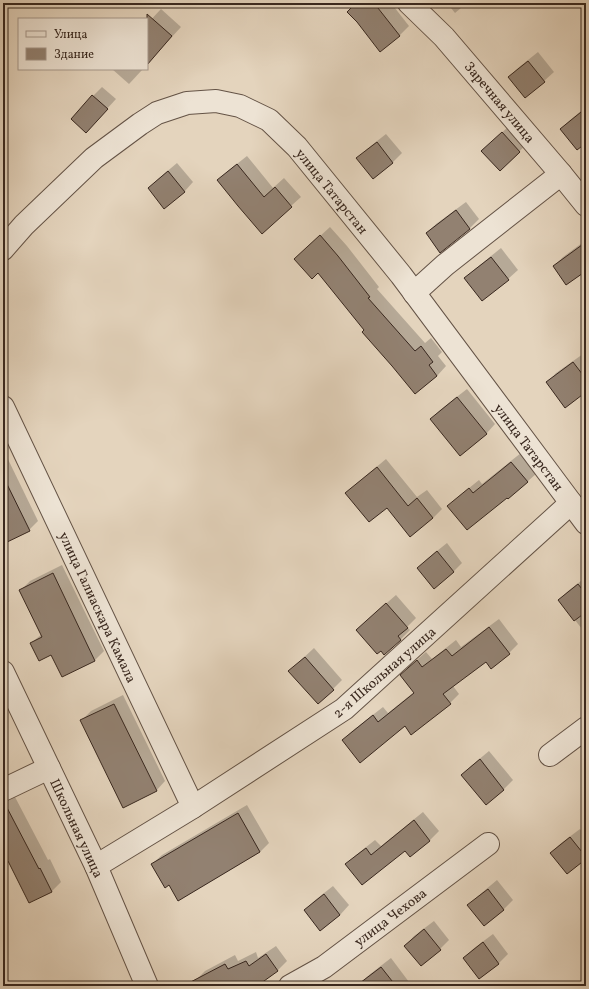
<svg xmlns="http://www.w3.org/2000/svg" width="589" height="989" font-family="Vollkorn,serif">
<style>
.shadow{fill:#0003}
.building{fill:#928171;stroke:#39281f}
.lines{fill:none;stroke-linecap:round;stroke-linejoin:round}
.minor-casing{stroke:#645346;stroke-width:24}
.minor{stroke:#ede3d4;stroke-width:22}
.labels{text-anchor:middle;stroke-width:3;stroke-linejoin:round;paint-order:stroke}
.street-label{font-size:14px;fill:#39281f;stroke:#ede3d4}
</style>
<rect width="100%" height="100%" fill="#e4d4bd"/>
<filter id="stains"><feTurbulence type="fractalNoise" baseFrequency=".005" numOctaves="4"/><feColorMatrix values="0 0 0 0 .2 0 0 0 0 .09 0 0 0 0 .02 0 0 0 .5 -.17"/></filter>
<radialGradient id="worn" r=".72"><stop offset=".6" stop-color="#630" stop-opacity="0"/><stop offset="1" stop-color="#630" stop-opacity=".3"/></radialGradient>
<g class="shadow">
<polygon points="357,3 391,3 409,26 400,35 380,50"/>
<polygon points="447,3 467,3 455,13"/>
<polygon points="161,9 181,27 147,64 147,24"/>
<polygon points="538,52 554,72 544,81 525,97 509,77 518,68"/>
<polygon points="112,69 143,69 129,84"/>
<polygon points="102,87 116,99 95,122 93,96"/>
<polygon points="586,107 586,141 561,129 570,120"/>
<polygon points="512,123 529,142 500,170 492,142"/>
<polygon points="386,134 402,153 393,162 373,178 358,158 367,149"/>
<polygon points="247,156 273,188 284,178 301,197 262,232 219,181 228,171"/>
<polygon points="177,163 193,182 184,192 149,188 158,179"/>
<polygon points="466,202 479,219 470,228 440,251 427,233 436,224"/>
<polygon points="330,227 347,246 379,287 377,289 425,343 431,338 442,352 438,356 446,366 437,376 415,393 365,330 318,272 295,259"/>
<polygon points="586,240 586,270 554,266 563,257"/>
<polygon points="501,248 518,270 508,279 482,300 465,278 475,269"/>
<polygon points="583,354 586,358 586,391 547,383 556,373"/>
<polygon points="467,389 495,424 486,434 431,419 440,410"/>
<polygon points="3,449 38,521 29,530 3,543"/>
<polygon points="521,453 537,473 527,482 449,506 458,497 479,480 482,484"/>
<polygon points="386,459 417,497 427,490 442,509 433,518 387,506 347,493 356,484"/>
<polygon points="447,543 462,563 453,572 418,568 427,559"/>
<polygon points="62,565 104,651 95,660 62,676 52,654 31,643 42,634 21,590 30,581"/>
<polygon points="586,577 586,634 559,600 568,591"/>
<polygon points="396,595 416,618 407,627 410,630 400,640 381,649 357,630 366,621"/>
<polygon points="499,619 518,644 509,653 486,661 453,686 459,694 450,703 405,725 343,740 352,731 383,707 388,713 414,692 410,666 426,652 432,659 456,640 461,647"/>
<polygon points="314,648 342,680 333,689 299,662"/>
<polygon points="123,695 165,781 156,791 82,720 91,711"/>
<polygon points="489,751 513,780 504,789 486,804 462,775 471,766"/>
<polygon points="15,797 48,860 50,859 61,882 52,891 30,902 9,859 3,862 3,804"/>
<polygon points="247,805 269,843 260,852 178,899 169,884 152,864 162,855"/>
<polygon points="423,812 439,831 430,840 410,856 405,850 347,864 356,855 375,840 381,846"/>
<polygon points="580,829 586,837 586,858 551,853 560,844"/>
<polygon points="497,880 513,900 504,909 484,924 469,905 478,896"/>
<polygon points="333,886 349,905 340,915 321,930 305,910 314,901"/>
<polygon points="434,921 449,940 440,949 405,946 414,936"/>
<polygon points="493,934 508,954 499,963 479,978 464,958 473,949"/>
<polygon points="276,946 287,961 278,970 254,986 190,986 205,971 235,955 238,961 256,952 258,958"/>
<polygon points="391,958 412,986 361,986 359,984 369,975"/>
</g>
<g class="building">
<polygon points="356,3 374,3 400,36 380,52 357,22 347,12"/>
<polygon points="147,14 172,36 147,65"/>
<polygon points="528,61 545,82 525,98 508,77"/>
<polygon points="92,95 108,109 86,133 71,119"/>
<polygon points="586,108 586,143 577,150 560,129"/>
<polygon points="502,132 520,152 500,171 481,151"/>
<polygon points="377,142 393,163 373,179 356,158"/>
<polygon points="237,164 264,197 275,187 292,207 262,234 238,206 217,180"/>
<polygon points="168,171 185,192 164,209 148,188"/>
<polygon points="456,210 470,229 440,253 426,233"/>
<polygon points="320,235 338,256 370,297 368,298 415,351 421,346 433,362 429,365 437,376 415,394 392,366 362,332 364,330 318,273 312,279 294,259"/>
<polygon points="586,242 586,271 566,285 553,266"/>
<polygon points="491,257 509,280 482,301 464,278"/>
<polygon points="573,362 586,379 586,392 565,408 546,382"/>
<polygon points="457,397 487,434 460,456 430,419"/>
<polygon points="511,462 528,482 508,499 507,498 467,530 447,506 469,488 473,493"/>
<polygon points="377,467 408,506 417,498 433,518 410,537 387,508 369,522 345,493"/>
<polygon points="3,476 30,531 3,544"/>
<polygon points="437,551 454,572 434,589 417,568"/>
<polygon points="53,573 95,661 62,677 51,655 39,661 30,643 42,637 19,590"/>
<polygon points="578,584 586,594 586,612 574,621 558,600"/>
<polygon points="386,603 408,628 398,636 401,640 384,655 381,651 377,654 356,630"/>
<polygon points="489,627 510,654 491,669 486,662 443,694 451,704 411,735 405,726 360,763 342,740 373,715 378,722 414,693 400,675 417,660 422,667 446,649 452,656"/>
<polygon points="305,657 334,690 318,704 288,671"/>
<polygon points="114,704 157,791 123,808 80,720"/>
<polygon points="480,759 504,790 486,805 461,775"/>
<polygon points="3,802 4,802 39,869 40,868 52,892 29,903 8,861 3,864"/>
<polygon points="238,813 260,852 178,901 169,885 165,888 151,864"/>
<polygon points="414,820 430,841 410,857 405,851 362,885 345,864 366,848 371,855"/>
<polygon points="570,837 586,857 586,859 567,874 550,853"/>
<polygon points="488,889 504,910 484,926 467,905"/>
<polygon points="324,894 340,915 320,931 304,910"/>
<polygon points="424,929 441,950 421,966 404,946"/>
<polygon points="483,942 499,964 479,979 463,958"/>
<polygon points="266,954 278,971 257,986 183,986 225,964 228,969 246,961 249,966"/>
<polygon points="381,967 396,986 356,986"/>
</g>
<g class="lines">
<g class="minor-casing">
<g id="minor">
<polyline points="409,3 444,37 561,174 586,205"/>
<polyline points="3,249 24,225 94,158 140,124 157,113 187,103 216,101 240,106 269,120 297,147 401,275 586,523"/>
<polyline points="414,293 445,265 561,174"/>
<polyline points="3,407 193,807"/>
<polyline points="3,672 96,866 147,986"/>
<polyline points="550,755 586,728"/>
<polyline points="3,790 49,768"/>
<polyline points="96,866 193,807 344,709 571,503"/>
<polyline points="290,986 324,967 488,844"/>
</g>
</g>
<use href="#minor" class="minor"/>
</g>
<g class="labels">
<g class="street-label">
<text transform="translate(500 102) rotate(50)" y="5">Заречная улица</text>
<text transform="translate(332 191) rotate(51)" y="5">улица Татарстан</text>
<text transform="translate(529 447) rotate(53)" y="5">улица Татарстан</text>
<text transform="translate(98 607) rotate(65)" y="5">улица Галиаскара Камала</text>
<text transform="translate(384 672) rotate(-41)" y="5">2-я Школьная улица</text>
<text transform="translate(77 828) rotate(65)" y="5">Школьная улица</text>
<text transform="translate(390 917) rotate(-37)" y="5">улица Чехова</text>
</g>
</g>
<rect width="589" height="989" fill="none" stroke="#e4d4bd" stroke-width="16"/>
<rect x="4" y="4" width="581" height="981" fill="none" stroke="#39281f" stroke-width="2"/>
<rect x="8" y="8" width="573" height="973" fill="none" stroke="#39281f"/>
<rect x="18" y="18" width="130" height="52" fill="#ede3d4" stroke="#a5988c"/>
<rect x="26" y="31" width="20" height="6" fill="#ede3d4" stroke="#a5988c"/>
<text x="54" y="38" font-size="12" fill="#39281f">Улица</text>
<rect x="26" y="48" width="20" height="12" fill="#928171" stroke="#a5988c"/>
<text x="54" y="58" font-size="12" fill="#39281f">Здание</text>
<rect width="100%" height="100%" filter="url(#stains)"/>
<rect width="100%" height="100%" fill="url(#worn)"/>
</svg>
